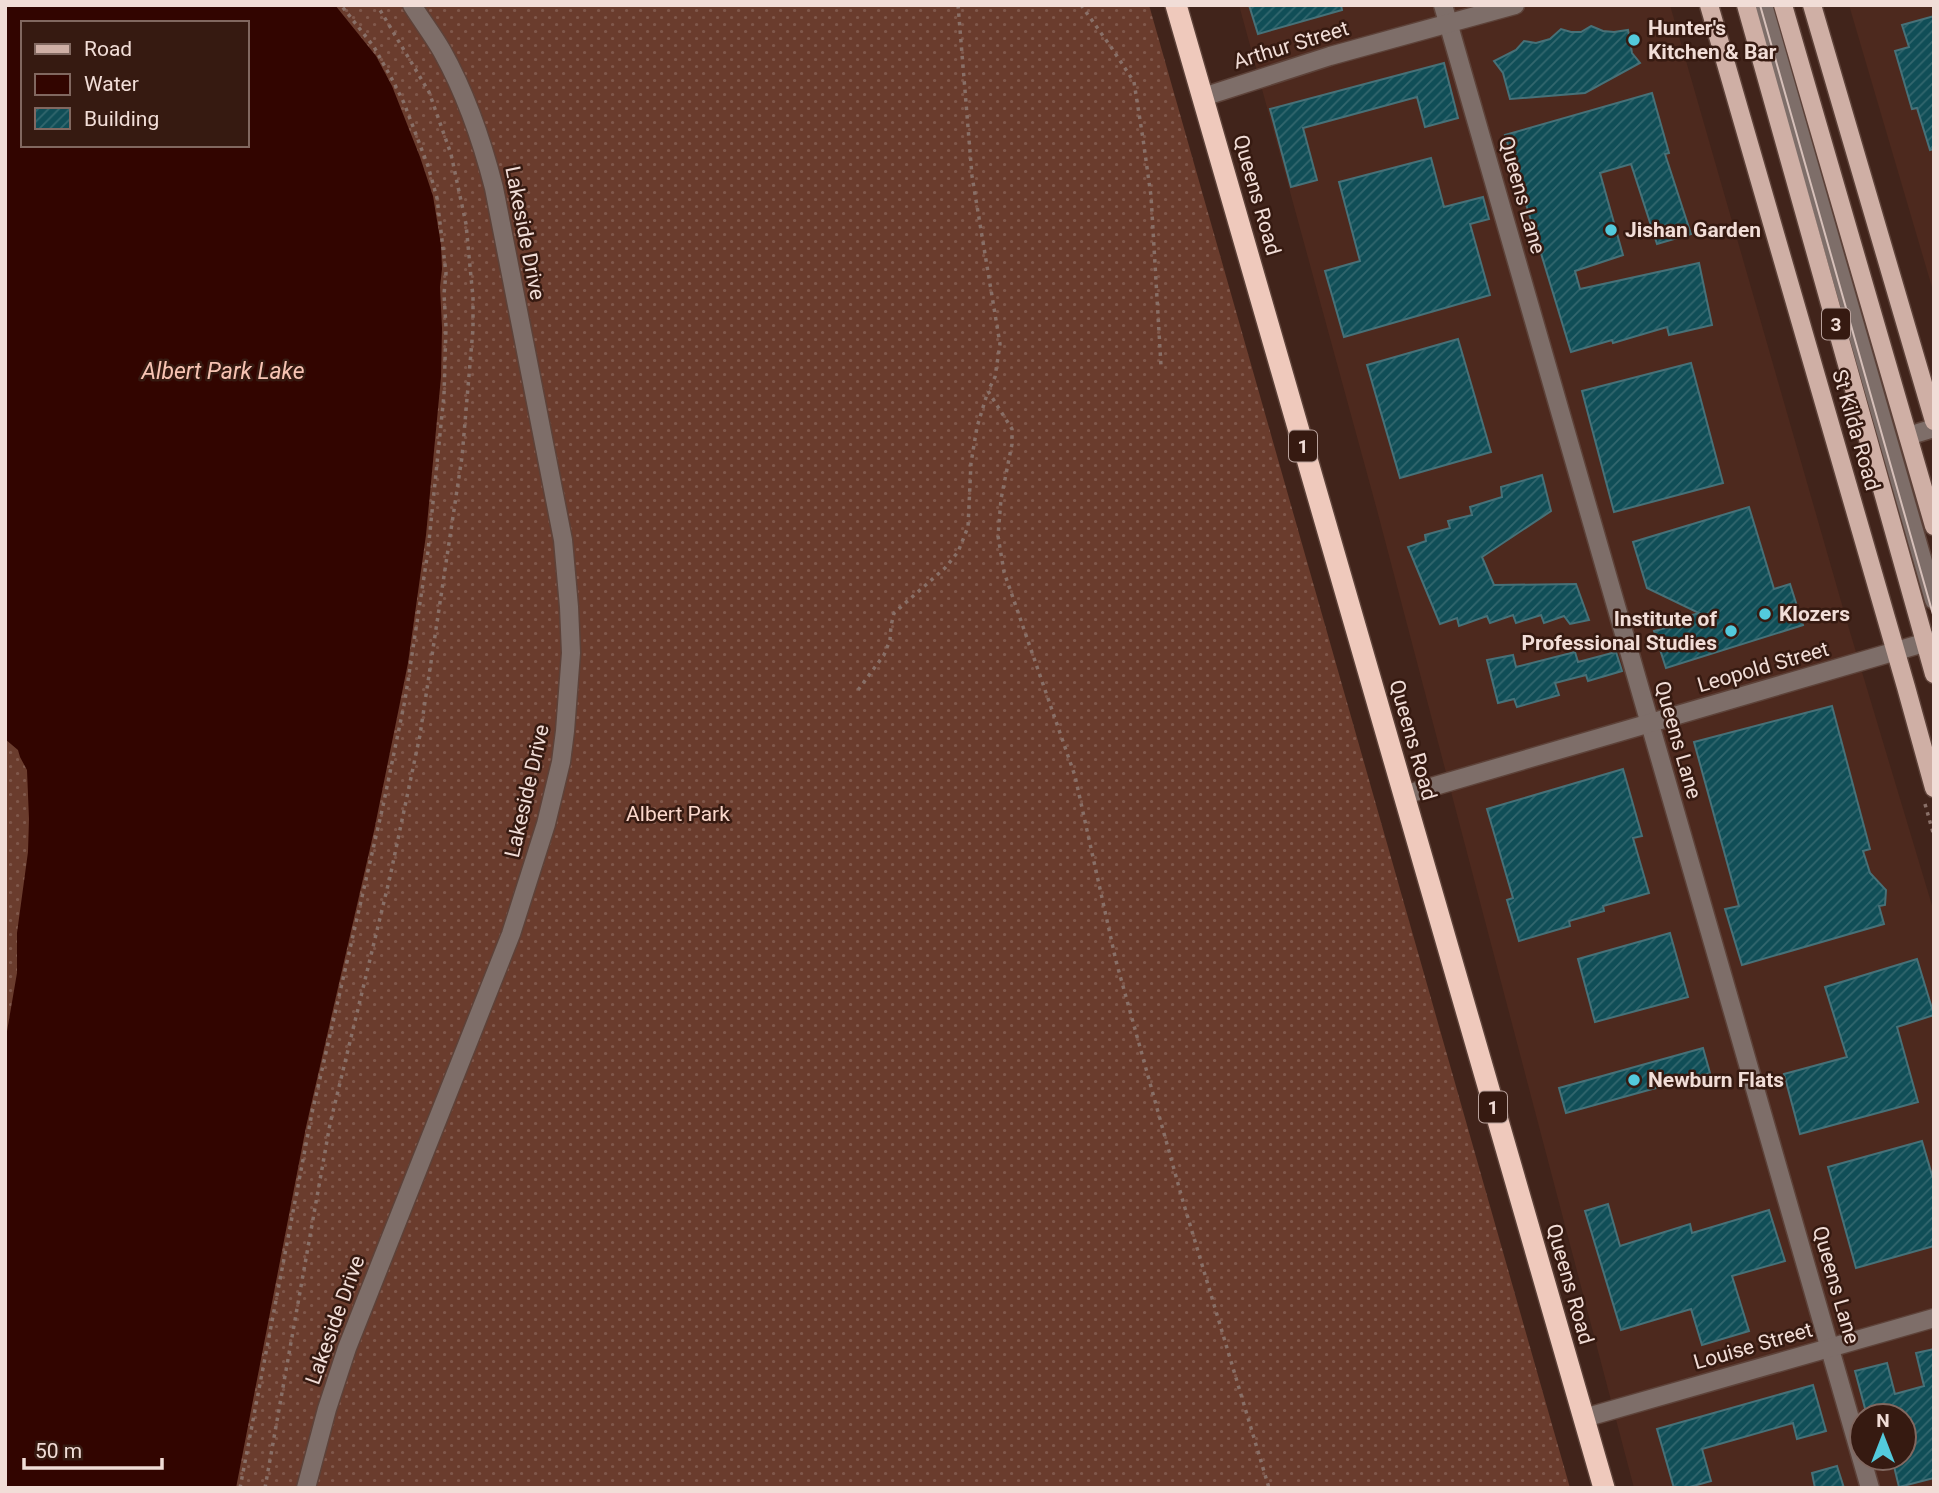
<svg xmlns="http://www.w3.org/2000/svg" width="1939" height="1493" font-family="Roboto,sans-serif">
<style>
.built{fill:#4d291e;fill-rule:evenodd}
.grass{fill:url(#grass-dots);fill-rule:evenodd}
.water{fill:#320500;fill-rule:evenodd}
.building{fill:url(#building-hatch);stroke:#477178;stroke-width:2}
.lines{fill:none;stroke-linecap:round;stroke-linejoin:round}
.minor-casing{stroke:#5d4239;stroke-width:21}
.major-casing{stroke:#5d4239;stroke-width:21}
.highway-casing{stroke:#5d4239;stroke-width:24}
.path{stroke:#897068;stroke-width:3.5;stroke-dasharray:3.5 5;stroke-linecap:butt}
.minor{stroke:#7e6e69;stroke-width:18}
.major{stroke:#cfafa5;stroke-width:18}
.highway{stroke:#efc9bc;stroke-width:21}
.tram{stroke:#d6c0ba;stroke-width:2}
.poi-dot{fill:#53cadc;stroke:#361a11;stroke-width:2.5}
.labels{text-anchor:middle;stroke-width:5;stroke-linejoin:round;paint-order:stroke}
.shield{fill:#361a11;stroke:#b9a29c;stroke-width:2}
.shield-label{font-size:19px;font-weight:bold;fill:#f1ddd7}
.poi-label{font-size:21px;font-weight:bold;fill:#f1ddd7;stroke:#361a11;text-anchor:start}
.street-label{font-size:21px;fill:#f1ddd7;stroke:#361a11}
.park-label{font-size:21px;fill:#fbd8cc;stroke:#361a11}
.water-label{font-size:23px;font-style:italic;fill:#f7c3b3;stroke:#361a11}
</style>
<defs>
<pattern id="grass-dots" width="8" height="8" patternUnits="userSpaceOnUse" patternTransform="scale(1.75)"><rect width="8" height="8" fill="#6a3c2d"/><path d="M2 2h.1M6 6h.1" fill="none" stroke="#80584b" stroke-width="1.8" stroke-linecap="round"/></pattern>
<pattern id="building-hatch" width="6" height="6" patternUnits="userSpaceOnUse" patternTransform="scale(1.75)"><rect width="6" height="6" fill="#104e57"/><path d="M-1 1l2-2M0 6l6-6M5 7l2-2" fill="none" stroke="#33676e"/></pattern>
</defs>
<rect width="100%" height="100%" fill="#41241b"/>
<g class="built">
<path d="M1239,5H1670L1847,622L1934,912V1488H1634L1377,510ZM1862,1416H1904V1458H1862Z"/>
<polygon points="1849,5 1934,5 1934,294"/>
</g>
<path class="grass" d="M5,5H1149L1570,1488H5ZM23,23H247V145H23Z"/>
<path class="water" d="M5,5H335L376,56L392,86L420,157L433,196L441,245L442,269L440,287L442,328L441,377L426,535L408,663L374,831L306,1127L236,1488H5V1043L17,973V933L28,852L29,819L27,770L20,757L18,750L5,739ZM23,23H247V145H23Z"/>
<g class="building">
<polygon points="1249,5 1341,5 1342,10 1258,34"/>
<polygon points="1934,16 1934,149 1930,150 1917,108 1912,109 1895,51 1909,47 1902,25"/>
<polygon points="1591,26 1603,31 1614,32 1628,30 1632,53 1640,63 1585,93 1510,99 1503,73 1494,61 1516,50 1524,41 1536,43 1550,39 1561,29 1571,32 1581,32"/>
<polygon points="1444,63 1458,118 1425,127 1417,97 1303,128 1317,180 1291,187 1270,109"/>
<polygon points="1652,93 1669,153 1665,154 1691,234 1657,244 1631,164 1600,173 1623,255 1575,271 1580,289 1699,263 1712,325 1669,335 1667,327 1613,343 1612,340 1571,352 1505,135"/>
<polygon points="1431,158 1444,207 1483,197 1489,219 1470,224 1490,295 1344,337 1325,271 1360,261 1339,182"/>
<polygon points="1458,339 1491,452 1400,478 1367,365"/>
<polygon points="1691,363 1723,483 1614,512 1582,391"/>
<polygon points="1542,475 1551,511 1482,557 1494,585 1576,584 1589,620 1570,624 1564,616 1544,623 1541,615 1516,623 1513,615 1490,623 1487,616 1459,626 1457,618 1440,624 1408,547 1426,541 1425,535 1450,528 1448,521 1472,515 1470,507 1502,497 1501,487"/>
<polygon points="1749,507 1774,589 1790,584 1803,625 1666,668 1654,631 1670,627 1669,622 1699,613 1647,588 1633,542"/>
<polygon points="1575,652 1578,662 1616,652 1622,671 1588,681 1586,675 1555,683 1559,695 1517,707 1514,699 1498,703 1487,660 1513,655 1516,667"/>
<polygon points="1832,706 1870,849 1863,851 1870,873 1886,890 1885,905 1879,906 1884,924 1742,965 1725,909 1739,906 1694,742"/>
<polygon points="1623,769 1642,836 1633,838 1649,893 1603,906 1604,911 1569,921 1570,926 1519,941 1507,900 1513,898 1487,809"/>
<polygon points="1670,933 1688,997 1595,1022 1578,959"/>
<polygon points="1917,959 1934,1015 1897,1027 1918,1102 1800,1134 1784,1074 1847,1057 1825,987"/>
<polygon points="1703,1048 1710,1073 1566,1113 1559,1088"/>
<polygon points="1922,1141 1934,1182 1934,1246 1856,1268 1828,1167"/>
<polygon points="1608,1204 1620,1246 1690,1224 1692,1233 1769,1210 1785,1261 1732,1276 1749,1331 1702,1345 1691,1309 1621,1330 1585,1211"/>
<polygon points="1934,1349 1934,1478 1899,1487 1892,1458 1904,1458 1904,1416 1879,1416 1877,1409 1866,1412 1855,1371 1887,1363 1895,1394 1924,1386 1916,1353"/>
<polygon points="1813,1385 1826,1431 1797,1439 1793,1423 1702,1449 1711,1481 1686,1488 1674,1488 1657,1429"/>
<polygon points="1837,1466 1844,1488 1815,1488 1812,1473"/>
</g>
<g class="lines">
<g class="minor-casing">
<g id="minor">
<polyline points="1443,5 1870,1488"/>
<polyline points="1763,5 1934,600"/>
<polyline points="1203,97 1330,56 1515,5"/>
<polyline points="1908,436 1934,428"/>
<polyline points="1404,795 1934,640"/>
<polyline points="1584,1418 1934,1318"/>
<path d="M306,1488L327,1409L347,1348L511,934L546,824L561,762L565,731L571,653L569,607L563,540L494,188C482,141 466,94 442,51C433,35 422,21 412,5"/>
</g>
</g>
<g class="major-casing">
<g id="major">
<polyline points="1709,5 1906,687 1934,788"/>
<polyline points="1746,5 1934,674"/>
<polyline points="1783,5 1934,526"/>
<polyline points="1812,5 1934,421"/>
</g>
</g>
<g class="highway-casing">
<polyline id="highway" points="1176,5 1604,1488"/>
</g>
<g class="path">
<polyline points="958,5 972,176 1000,344 995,377 988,391 1012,429 1012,444 1001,499 998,536 1004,572 1075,776 1116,961 1182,1198 1269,1488"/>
<polyline points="1081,5 1111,47 1134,82 1143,139 1151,196 1161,366"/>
<polyline points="858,690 884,655 890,640 891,626 894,613 945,568 958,552 968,527 971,463 977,427 988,391"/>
<polyline points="1925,804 1934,836"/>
<polyline points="240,1488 312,1113 383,806 405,700 428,551 444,395 446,327 444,294 446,273 437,198 428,166 404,103 393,81 374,47 341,5"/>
<polyline points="265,1488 330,1124 390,877 420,735 462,457 473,329 473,298 466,224 451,154 429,92 377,5"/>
</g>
<use href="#minor" class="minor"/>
<use href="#major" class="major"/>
<use href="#highway" class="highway"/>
<polyline class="tram" points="1760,5 1934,618"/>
</g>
<g class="poi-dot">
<circle cx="1634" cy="40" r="7"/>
<circle cx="1611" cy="230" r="7"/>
<circle cx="1765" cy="614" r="7"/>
<circle cx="1731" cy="631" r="7"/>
<circle cx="1634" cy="1080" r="7"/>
</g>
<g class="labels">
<g class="shield">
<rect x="1822" y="308.5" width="28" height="31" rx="5"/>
<rect x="1289" y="430.5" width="28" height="31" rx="5"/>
<rect x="1479" y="1091.5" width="28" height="31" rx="5"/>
</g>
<g class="shield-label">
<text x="1836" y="331">3</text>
<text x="1303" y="453">1</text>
<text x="1493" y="1114">1</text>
</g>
<g class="poi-label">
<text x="1648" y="35">Hunter's<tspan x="1648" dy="24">Kitchen &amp; Bar</tspan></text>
<text x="1625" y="237">Jishan Garden</text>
<text x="1779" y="621">Klozers</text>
<text x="1717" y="626" text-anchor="end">Institute of<tspan x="1717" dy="24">Professional Studies</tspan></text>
<text x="1648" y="1087">Newburn Flats</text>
</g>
<g class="street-label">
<text transform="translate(1291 45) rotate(-17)" y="7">Arthur Street</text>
<text transform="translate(1257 195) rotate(74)" y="7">Queens Road</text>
<text transform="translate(1522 195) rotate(74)" y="7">Queens Lane</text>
<text transform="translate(525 233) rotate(79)" y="7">Lakeside Drive</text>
<text transform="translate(1856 430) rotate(74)" y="7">St Kilda Road</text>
<text transform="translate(1763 667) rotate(-16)" y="7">Leopold Street</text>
<text transform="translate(1413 740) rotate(74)" y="7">Queens Road</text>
<text transform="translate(1678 740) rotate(74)" y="7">Queens Lane</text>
<text transform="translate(527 791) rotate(-77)" y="7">Lakeside Drive</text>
<text transform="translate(1570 1284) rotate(74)" y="7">Queens Road</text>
<text transform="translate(1836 1285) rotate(74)" y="7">Queens Lane</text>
<text transform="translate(335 1320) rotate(-70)" y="7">Lakeside Drive</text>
<text transform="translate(1753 1346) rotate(-16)" y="7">Louise Street</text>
</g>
<g class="park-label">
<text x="678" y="821">Albert Park</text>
</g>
<g class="water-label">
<text x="223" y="379">Albert Park Lake</text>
</g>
</g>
<rect width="1939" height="1493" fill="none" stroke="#f1ddd7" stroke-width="14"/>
<rect x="21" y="21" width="228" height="126" fill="#361a11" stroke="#816860" stroke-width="2"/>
<rect x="35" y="44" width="35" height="10" fill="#cfafa5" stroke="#816860" stroke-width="2"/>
<text x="84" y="56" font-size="21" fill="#f1ddd7">Road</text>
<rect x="35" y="74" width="35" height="21" fill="#320500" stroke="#816860" stroke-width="2"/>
<text x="84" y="91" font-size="21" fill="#f1ddd7">Water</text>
<rect x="35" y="108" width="35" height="21" fill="url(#building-hatch)" stroke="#816860" stroke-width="2"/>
<text x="84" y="126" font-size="21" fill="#f1ddd7">Building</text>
<g transform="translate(1883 1437)"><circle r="33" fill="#361a11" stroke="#816860" stroke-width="2"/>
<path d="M0-5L12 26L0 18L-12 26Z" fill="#53cadc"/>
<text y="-10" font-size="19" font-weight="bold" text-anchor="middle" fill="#f1ddd7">N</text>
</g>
<path d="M24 1458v10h138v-10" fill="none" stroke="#f1ddd7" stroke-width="3.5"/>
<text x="35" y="1458" font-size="21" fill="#f1ddd7" stroke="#361a11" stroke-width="5" paint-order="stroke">50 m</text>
</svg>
